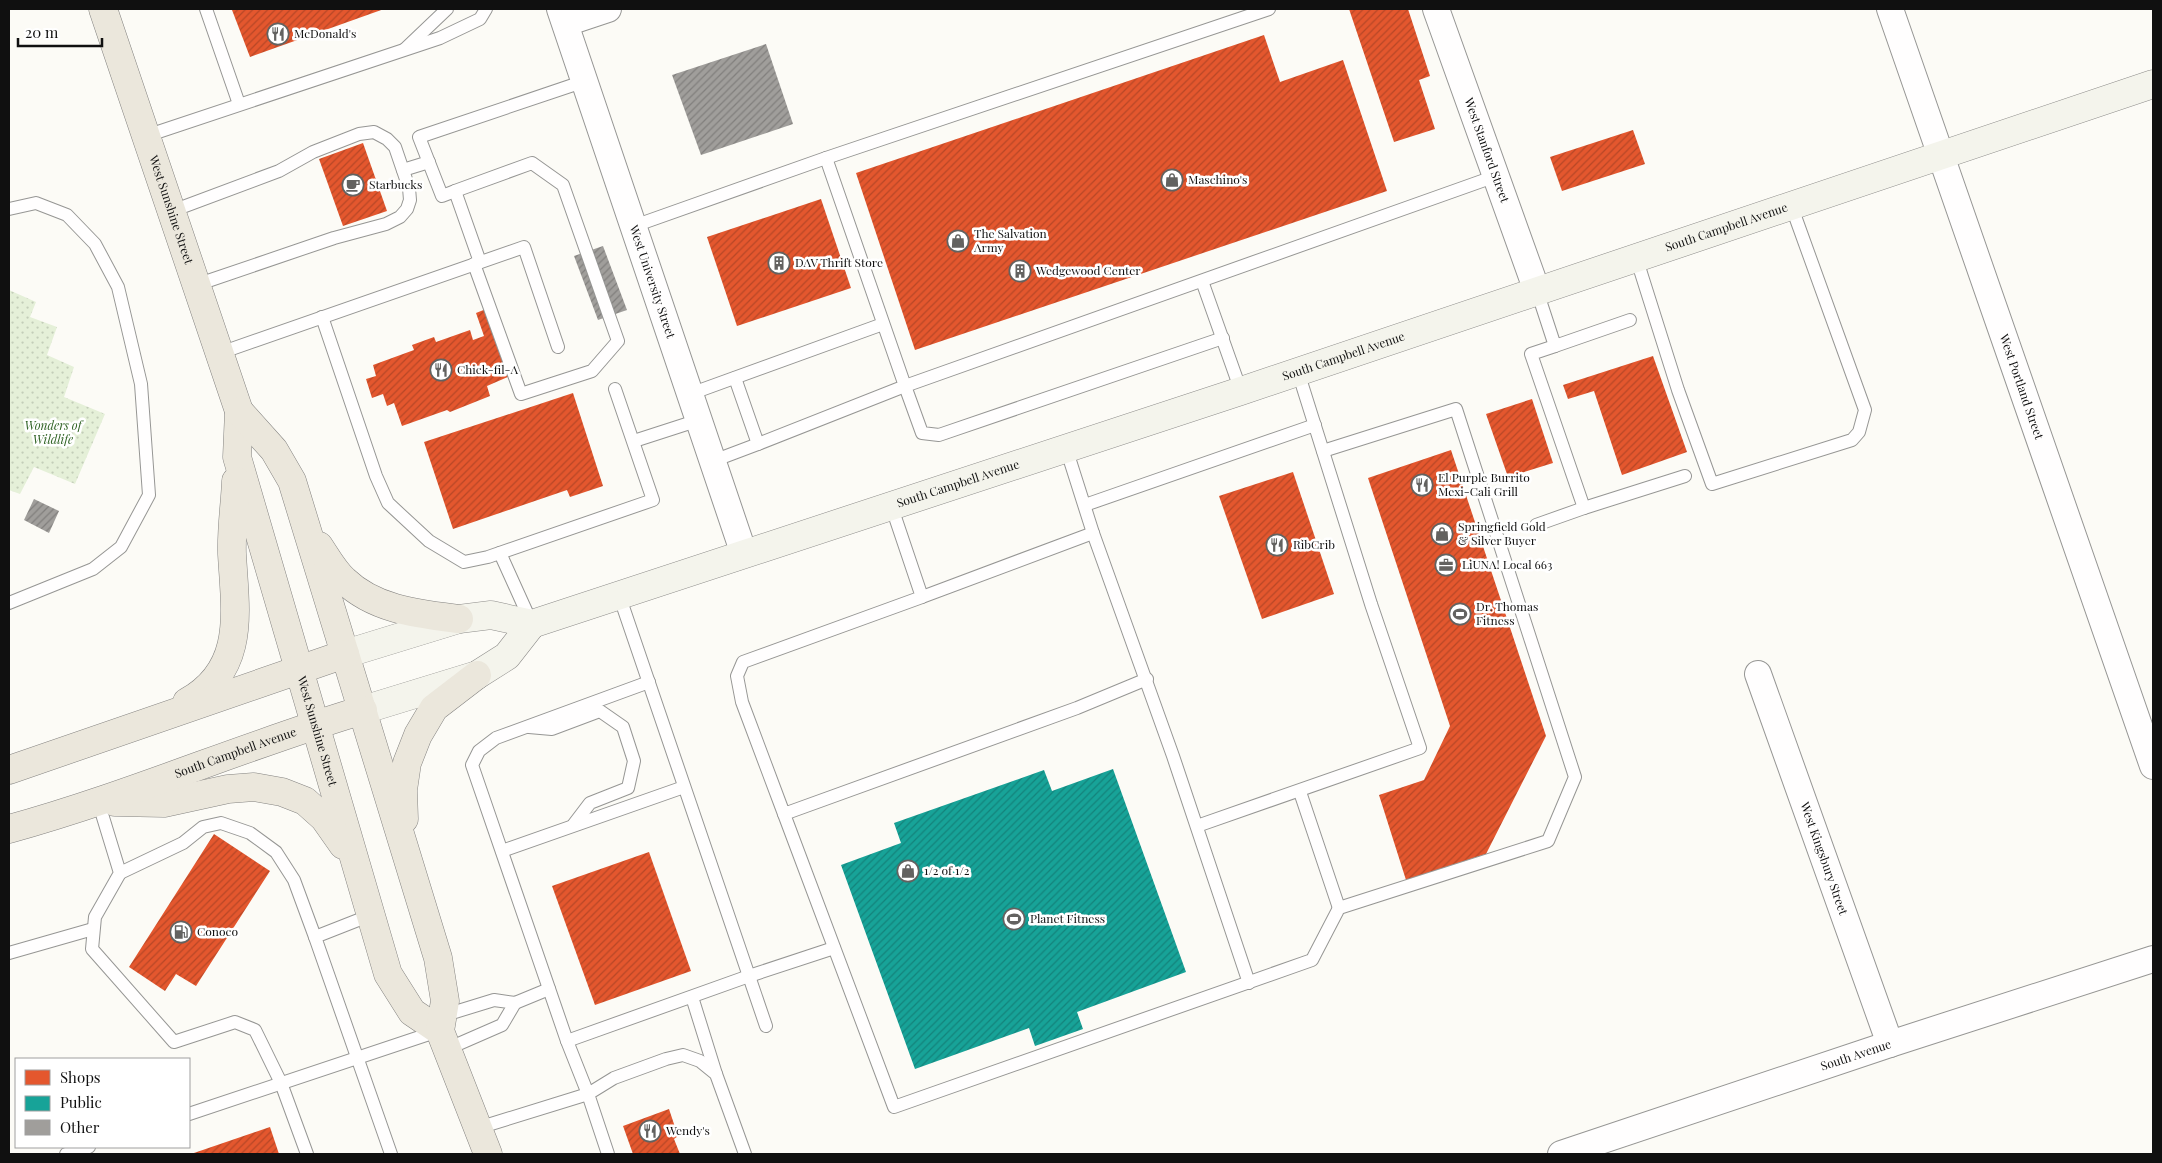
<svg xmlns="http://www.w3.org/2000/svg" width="2162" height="1163" font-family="'Playfair Display',serif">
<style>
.park{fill:url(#park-dots)}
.shops{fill:url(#shops-hatch)}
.public{fill:url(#public-hatch)}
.building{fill:url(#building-hatch)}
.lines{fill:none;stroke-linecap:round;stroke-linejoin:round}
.lane-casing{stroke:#969694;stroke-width:14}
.street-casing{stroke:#969694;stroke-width:28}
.secondary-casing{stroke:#8d8c8a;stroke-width:29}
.primary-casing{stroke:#848381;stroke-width:29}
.lane{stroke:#fffefe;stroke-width:12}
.street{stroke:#fffefe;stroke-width:26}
.secondary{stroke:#f4f4ec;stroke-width:28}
.primary{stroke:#ebe7dc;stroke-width:28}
.labels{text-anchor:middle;stroke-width:5;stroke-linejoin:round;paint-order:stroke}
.poi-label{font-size:12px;fill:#101010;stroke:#fff;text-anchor:start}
.street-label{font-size:12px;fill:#101010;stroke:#fff}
.park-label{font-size:12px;font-style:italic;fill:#306325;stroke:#fff}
</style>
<defs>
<pattern id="park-dots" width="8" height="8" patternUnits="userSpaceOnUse" patternTransform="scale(1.25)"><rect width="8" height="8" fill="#e5f0d8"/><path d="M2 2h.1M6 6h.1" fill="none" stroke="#c3cdb8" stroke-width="1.8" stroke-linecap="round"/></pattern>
<pattern id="shops-hatch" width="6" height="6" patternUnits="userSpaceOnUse" patternTransform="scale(1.25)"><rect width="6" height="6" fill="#e4572e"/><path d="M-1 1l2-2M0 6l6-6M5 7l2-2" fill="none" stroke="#b74726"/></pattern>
<pattern id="public-hatch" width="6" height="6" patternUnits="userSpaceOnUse" patternTransform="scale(1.25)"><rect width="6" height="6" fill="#17a398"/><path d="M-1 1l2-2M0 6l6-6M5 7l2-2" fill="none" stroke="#13837b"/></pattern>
<pattern id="building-hatch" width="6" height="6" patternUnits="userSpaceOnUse" patternTransform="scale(1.25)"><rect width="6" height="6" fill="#a09e9b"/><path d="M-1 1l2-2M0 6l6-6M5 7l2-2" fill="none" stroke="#817f7d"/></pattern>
</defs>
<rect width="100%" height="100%" fill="#fcfbf6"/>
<polygon class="park" points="9,290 36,302 30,317 57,327 47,355 74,367 64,397 105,414 75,484 34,467 20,494 9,490"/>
<g class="shops">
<polygon points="235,9 384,9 250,57 232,10"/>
<polygon points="1349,9 1408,9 1430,76 1419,80 1435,129 1394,142"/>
<polygon points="1264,35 1280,82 1343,60 1387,191 915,350 856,173"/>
<polygon points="1633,130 1645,164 1562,191 1550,157"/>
<polygon points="363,143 387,211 343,226 319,159"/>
<polygon points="821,199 851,288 737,326 707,237"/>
<polygon points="486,309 510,376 487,386 490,396 450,412 447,410 402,426 394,403 387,406 383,394 372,398 366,379 376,376 373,365 414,350 412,345 434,337 436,342 470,330 473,340 484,336 476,313"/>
<polygon points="1653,356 1687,452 1622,475 1594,391 1568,399 1563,385"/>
<polygon points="573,393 603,486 570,497 567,490 453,529 424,442"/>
<polygon points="1532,399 1553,463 1508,477 1486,414"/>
<polygon points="1451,450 1546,736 1486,854 1406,880 1379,795 1424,780 1450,726 1368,478"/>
<polygon points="1293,472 1334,594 1262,619 1219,496"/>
<polygon points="214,834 270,871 196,986 176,974 165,991 129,967"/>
<polygon points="649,852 691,971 595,1005 552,886"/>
<polygon points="669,1109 678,1136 674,1139 680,1154 633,1154 623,1126"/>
<polygon points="270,1127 279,1154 191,1154"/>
</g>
<polygon class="public" points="1113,769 1186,972 1077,1012 1083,1029 1035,1046 1029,1028 915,1069 841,865 901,843 894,823 1044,770 1052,791"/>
<g class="building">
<polygon points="766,44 793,124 701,155 672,75"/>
<polygon points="603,246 627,310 598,320 574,256"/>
<polygon points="34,499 59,511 49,533 24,520"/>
</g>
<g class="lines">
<g class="lane-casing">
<g id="lane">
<polyline points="206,9 239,104"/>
<polyline points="405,49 447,9"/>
<polyline points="146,136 440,38 480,19 486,9"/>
<polyline points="403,170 429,162"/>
<polyline points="455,191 532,163 563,185 618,341 592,371 521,394 474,264"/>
<polyline points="9,209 36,203 67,215 95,244 118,287 141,384 149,495 121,547 93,569 9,603"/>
<polyline points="172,211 279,171 313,152 359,134 374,132 387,139 395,147 409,188 410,200 407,209 400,217 386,224 334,238 196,285"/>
<polyline points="634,226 826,158 1269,9"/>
<polyline points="1636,257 1678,390 1712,484 1852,440 1859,432 1865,410 1791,205"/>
<polyline points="480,262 455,191 442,196 419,137 585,81"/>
<polyline points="1202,281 1241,391"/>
<polyline points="1537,291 1555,346 1630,320"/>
<polyline points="322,317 376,476 388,503 429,541 464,562 488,557 653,500 615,389"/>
<polyline points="1223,338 939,435 922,433 905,386 1496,176"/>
<polyline points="1555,346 1531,354 1584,508 1685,476"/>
<polyline points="220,353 524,247 558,347"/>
<polyline points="735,378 758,444 905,386 826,158"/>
<polyline points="690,394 883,324"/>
<polyline points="634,441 699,420"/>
<polyline points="1066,448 1093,533 1173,756 1249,983"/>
<polyline points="713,461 758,444"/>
<polyline points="891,505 922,597 743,662 737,676 742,702 784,814 1077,708 1147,679"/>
<polyline points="1085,505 1315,425"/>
<polyline points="1536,525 1584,508"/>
<polyline points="500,553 532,624"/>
<polyline points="619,595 766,1026"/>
<polyline points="922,597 1093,533"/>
<polyline points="529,727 552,729 600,711 623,727 634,761 628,788 590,803 574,824"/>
<polyline points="1300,792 1339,908"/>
<polyline points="98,801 120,873 95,917 92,949 174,1042 235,1022 255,1030 281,1083 307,1154"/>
<polyline points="784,814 894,1107 1312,960 1339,908 1548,841 1575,777 1456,409 1323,451"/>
<polyline points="1197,826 1420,748 1371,604 1298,372"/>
<polyline points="502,851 684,787"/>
<polyline points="120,873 183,843 203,827 221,823 250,833 276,852 294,880 315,937"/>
<polyline points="371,915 315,937 391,1154"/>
<polyline points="9,953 93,929"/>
<polyline points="692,997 716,1074"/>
<polyline points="442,1016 494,1000 515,1003 549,989"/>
<polyline points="567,1041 749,976 834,948"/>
<polyline points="447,1049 502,1025 515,1003"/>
<polyline points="189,1114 438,1031"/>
<polyline points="478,1128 588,1094 567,1041 472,765 479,751 496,738 649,682"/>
<polyline points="66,1154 89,1147"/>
<polyline points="608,1154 588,1094 614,1078 666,1059 683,1055 700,1061 716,1074 745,1154"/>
</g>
</g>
<g class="street-casing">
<g id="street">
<path id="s1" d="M560,9L744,554"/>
<path id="s2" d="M1436,9L1537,291"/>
<path id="s3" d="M1890,9L2153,766"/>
<polyline points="566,23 608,9"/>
<path id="s4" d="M1758,674L1890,1044"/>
<path id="s5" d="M1561,1154L1890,1044L2153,959"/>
</g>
</g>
<g class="secondary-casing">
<g id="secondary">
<path id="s6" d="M345,654L459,619L491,615L532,624L1241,391L2153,84"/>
<polyline points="363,710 477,675 507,656 532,624"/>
</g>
</g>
<g class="primary-casing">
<g id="primary">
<path id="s7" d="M103,9L239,411L237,457L388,974L412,1012L440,1031"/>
<polyline points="239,411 274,450 292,481 438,958 445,1001 440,1031 488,1154"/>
<path d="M319,546C327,558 334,571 344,580C375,610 419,614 459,619"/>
<path d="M187,702C247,669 235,610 232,554C231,530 235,505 236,481"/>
<polyline points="9,770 345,654"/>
<polyline points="115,802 164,803 228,789 254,787 282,792 305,801 324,818 343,845"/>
<polyline points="404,819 403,790 407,763 418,735 434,708 477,675"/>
<path id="s8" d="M9,829C129,796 243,746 363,710"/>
</g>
</g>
<use href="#lane" class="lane"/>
<use href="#street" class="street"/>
<use href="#secondary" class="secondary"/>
<use href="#primary" class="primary"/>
</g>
<defs>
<g id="restaurant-ring" transform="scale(1.125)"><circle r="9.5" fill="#fff" stroke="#636260" stroke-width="1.5"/><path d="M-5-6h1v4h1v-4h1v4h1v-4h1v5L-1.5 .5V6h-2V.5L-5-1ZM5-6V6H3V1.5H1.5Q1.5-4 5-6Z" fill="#636260"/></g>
<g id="shop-ring" transform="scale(1.125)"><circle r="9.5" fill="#fff" stroke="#636260" stroke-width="1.5"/><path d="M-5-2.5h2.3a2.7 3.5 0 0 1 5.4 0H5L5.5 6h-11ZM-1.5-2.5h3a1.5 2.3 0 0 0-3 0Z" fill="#636260"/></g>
<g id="cafe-ring" transform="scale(1.125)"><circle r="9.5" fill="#fff" stroke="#636260" stroke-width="1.5"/><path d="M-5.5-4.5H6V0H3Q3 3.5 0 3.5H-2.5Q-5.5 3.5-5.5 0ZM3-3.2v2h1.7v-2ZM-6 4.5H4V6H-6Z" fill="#636260"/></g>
<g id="building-ring" transform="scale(1.125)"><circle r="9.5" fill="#fff" stroke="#636260" stroke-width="1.5"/><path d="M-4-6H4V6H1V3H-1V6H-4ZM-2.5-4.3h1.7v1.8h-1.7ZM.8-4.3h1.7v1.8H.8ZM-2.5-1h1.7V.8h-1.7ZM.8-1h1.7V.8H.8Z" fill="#636260"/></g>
<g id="office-ring" transform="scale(1.125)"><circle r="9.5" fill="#fff" stroke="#636260" stroke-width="1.5"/><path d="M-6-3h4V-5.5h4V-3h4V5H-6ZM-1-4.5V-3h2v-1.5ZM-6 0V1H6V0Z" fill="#636260"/></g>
<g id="stadium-ring" transform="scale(1.125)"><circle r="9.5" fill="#fff" stroke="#636260" stroke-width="1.5"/><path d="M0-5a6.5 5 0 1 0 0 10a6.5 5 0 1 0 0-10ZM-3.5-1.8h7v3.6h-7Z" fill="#636260"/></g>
<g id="fuel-ring" transform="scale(1.125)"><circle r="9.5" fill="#fff" stroke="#636260" stroke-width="1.5"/><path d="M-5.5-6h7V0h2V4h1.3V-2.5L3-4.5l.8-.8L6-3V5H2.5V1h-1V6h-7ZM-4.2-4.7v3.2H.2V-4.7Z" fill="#636260"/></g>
</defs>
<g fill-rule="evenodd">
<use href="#restaurant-ring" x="278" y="34"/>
<use href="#shop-ring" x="1172" y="180"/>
<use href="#cafe-ring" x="353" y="185"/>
<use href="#shop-ring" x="958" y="241"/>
<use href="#building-ring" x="779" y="263"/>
<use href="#building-ring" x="1020" y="271"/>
<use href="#restaurant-ring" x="441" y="370"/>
<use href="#restaurant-ring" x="1422" y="485"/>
<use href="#shop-ring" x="1442" y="534"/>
<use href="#restaurant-ring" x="1277" y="545"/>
<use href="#office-ring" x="1446" y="565"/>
<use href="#stadium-ring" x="1460" y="614"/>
<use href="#shop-ring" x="908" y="871"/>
<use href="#stadium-ring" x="1014" y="919"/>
<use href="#fuel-ring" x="181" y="932"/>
<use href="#restaurant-ring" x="650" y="1131"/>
</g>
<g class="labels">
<g class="poi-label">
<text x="294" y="38">McDonald's</text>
<text x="1188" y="184">Maschino's</text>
<text x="369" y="189">Starbucks</text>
<text x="974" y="238">The Salvation<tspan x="974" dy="14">Army</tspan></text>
<text x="795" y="267">DAV Thrift Store</text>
<text x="1036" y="275">Wedgewood Center</text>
<text x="457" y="374">Chick-fil-A</text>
<text x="1438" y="482">El Purple Burrito<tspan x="1438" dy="14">Mexi-Cali Grill</tspan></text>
<text x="1458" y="531">Springfield Gold<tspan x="1458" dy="14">&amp; Silver Buyer</tspan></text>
<text x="1293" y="549">RibCrib</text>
<text x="1462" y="569">LiUNA! Local 663</text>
<text x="1476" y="611">Dr. Thomas<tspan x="1476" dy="14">Fitness</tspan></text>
<text x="924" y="875">1/2 of 1/2</text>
<text x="1030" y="923">Planet Fitness</text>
<text x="197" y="936">Conoco</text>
<text x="666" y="1135">Wendy's</text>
</g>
<g class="street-label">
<text dy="4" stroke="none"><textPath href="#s2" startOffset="150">West Stanford Street</textPath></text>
<text dy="4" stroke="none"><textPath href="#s7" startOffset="212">West Sunshine Street</textPath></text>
<text dy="4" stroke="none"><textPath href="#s6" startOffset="1452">South Campbell Avenue</textPath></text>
<text dy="4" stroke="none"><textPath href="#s1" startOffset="288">West University Street</textPath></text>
<text dy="4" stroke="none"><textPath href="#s6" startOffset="1048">South Campbell Avenue</textPath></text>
<text dy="4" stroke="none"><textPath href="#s3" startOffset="400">West Portland Street</textPath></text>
<text dy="4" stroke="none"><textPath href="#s6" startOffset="642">South Campbell Avenue</textPath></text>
<text dy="4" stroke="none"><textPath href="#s7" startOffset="756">West Sunshine Street</textPath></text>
<text dy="4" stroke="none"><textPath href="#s8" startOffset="239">South Campbell Avenue</textPath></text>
<text dy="4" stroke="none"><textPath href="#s4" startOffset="196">West Kingsbury Street</textPath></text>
<text dy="4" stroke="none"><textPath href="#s5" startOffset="311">South Avenue</textPath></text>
</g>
<g class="park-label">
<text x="53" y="430">Wonders of<tspan x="53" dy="14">Wildlife</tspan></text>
</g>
</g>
<rect width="2162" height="1163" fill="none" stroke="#101010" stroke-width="20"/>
<rect x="15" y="1058" width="175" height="90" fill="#ffffff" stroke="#9f9f9f"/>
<rect x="25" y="1070" width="25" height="15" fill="#e4572e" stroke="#9f9f9f"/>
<text x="60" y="1083" font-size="15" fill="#101010">Shops</text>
<rect x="25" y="1096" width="25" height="15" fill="#17a398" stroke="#9f9f9f"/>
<text x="60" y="1108" font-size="15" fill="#101010">Public</text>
<rect x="25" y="1120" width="25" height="15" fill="#a09e9b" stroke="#9f9f9f"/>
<text x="60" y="1133" font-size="15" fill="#101010">Other</text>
<path d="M18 38v8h84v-8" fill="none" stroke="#101010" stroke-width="2.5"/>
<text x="25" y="38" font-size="15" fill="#101010" stroke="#ffffff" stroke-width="4" paint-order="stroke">20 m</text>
</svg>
